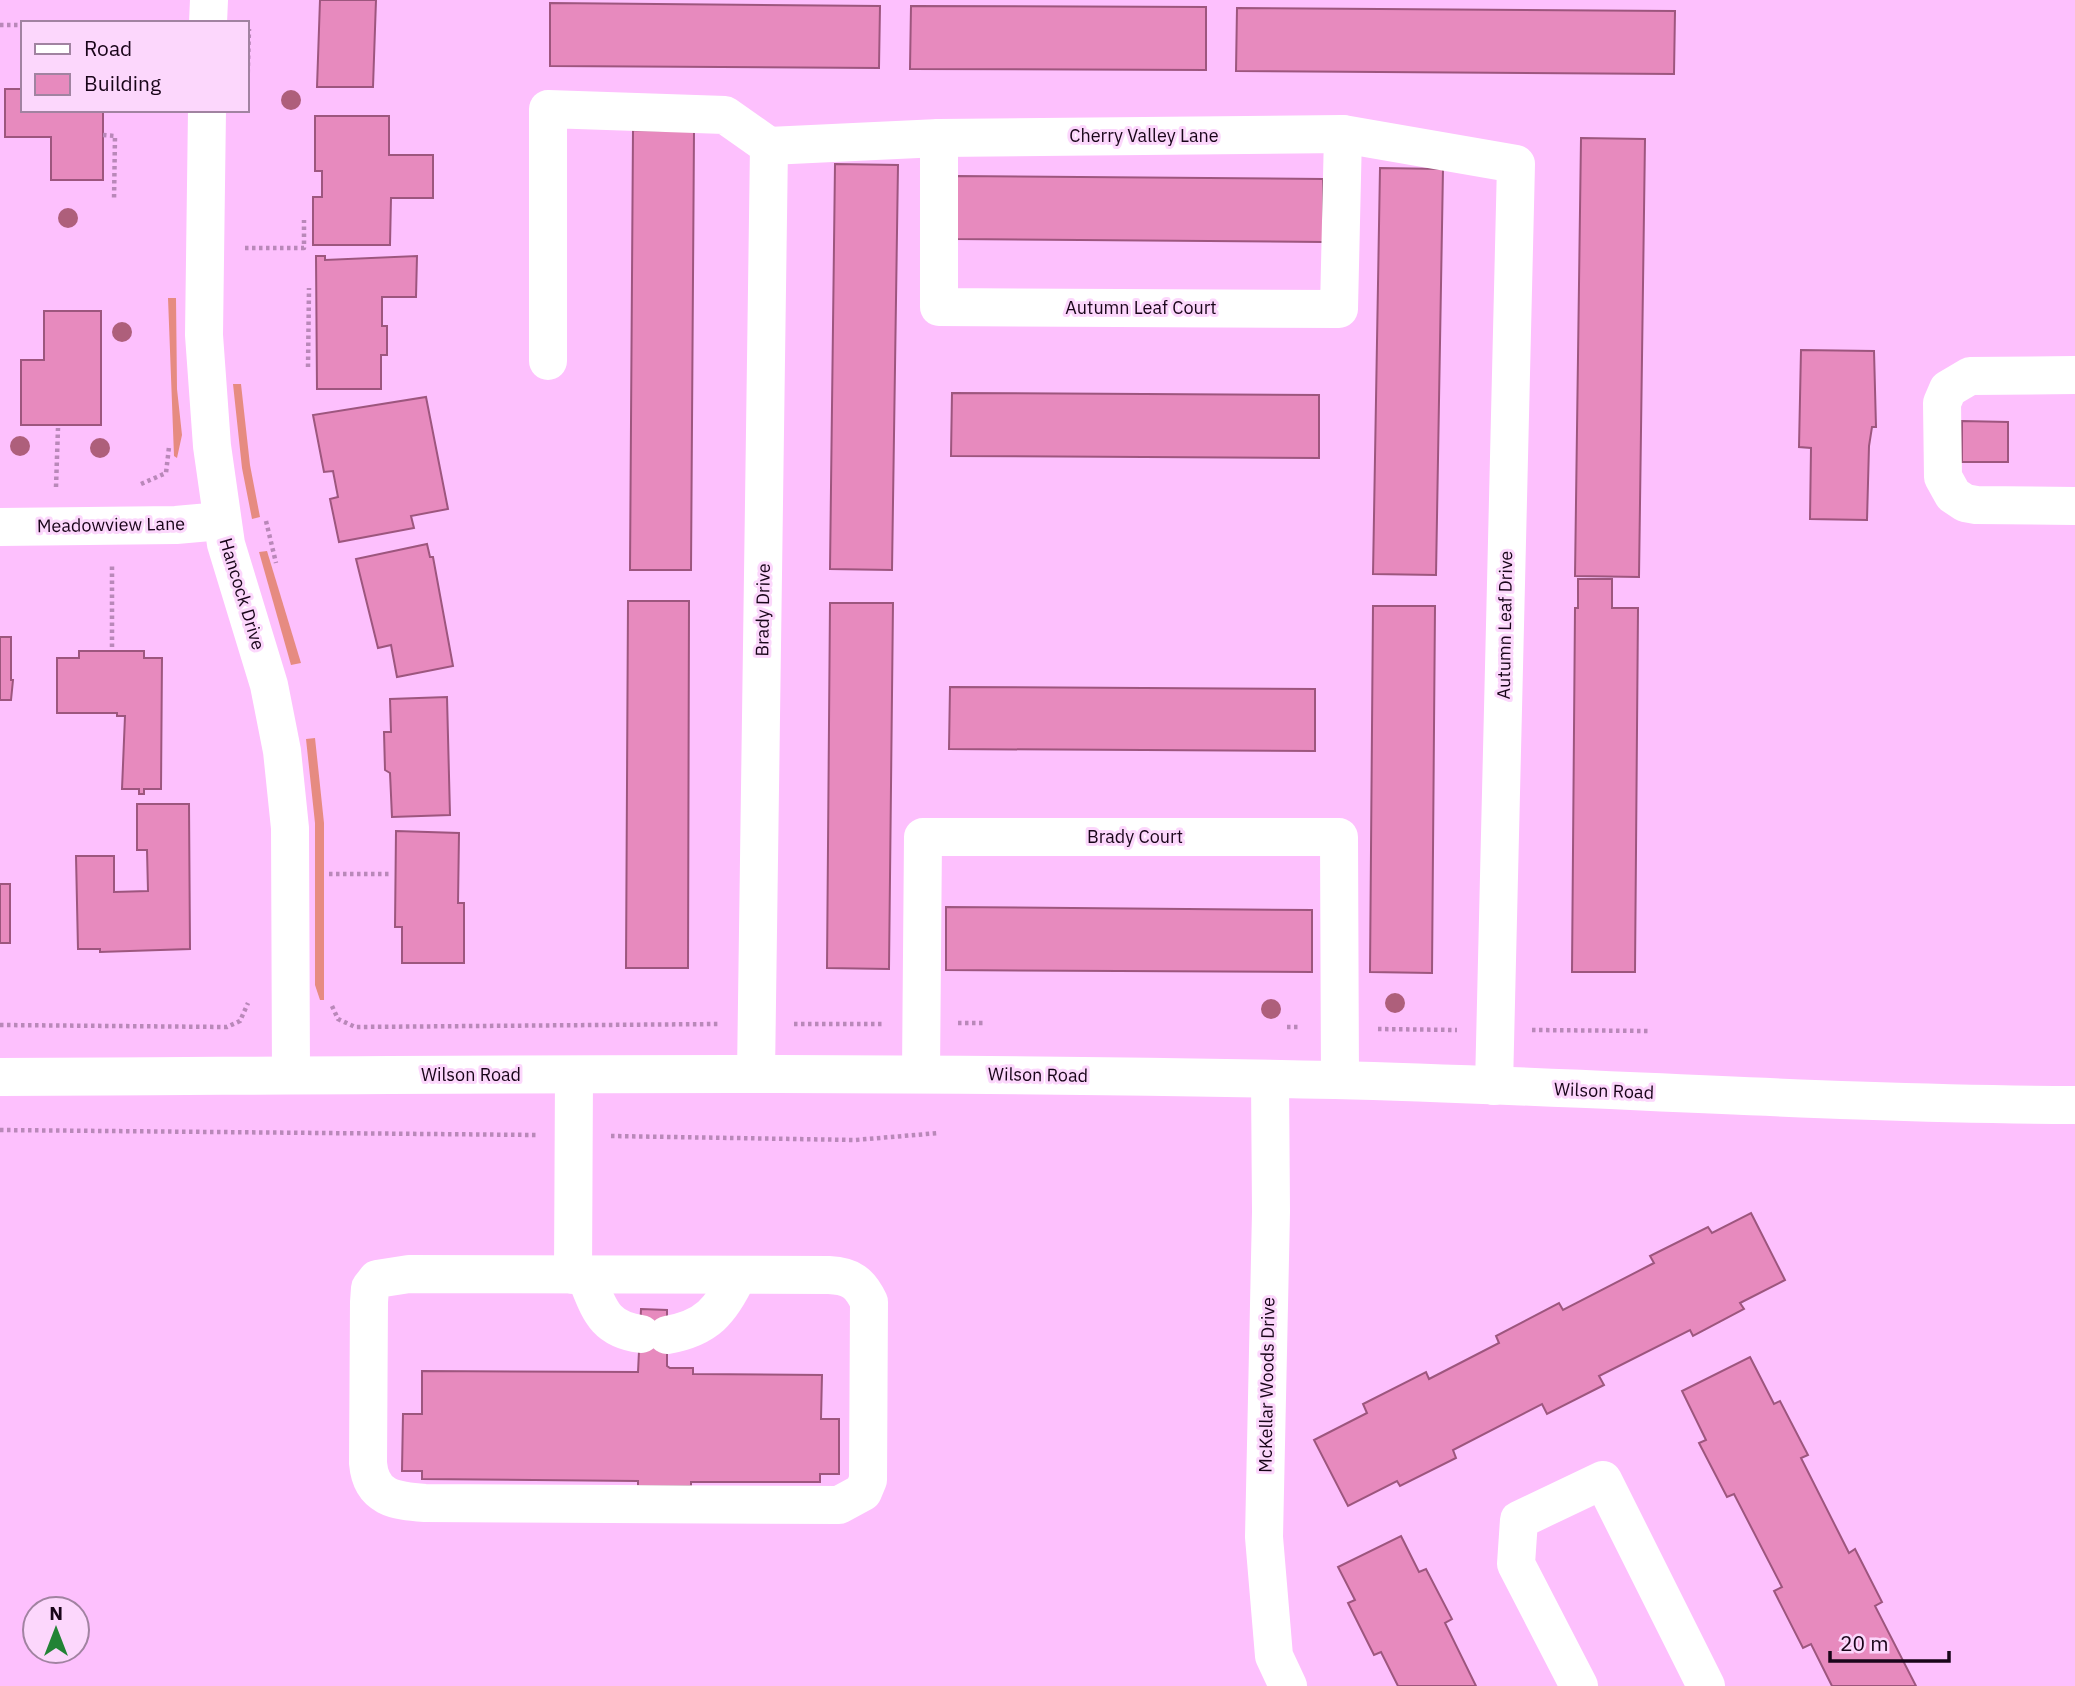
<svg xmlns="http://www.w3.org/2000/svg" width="2075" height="1686" font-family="'IBM Plex Sans',sans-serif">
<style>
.green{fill:#e68b81}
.building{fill:#e78abe;stroke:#9d567e;stroke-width:2}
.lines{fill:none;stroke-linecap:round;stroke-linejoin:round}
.path{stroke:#b988b9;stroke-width:4.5;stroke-dasharray:3.5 3.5;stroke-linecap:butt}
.minor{stroke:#fff;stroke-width:38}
.tree{fill:#ae5f7b}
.labels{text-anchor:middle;stroke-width:6;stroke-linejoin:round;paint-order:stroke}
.street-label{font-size:18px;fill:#190519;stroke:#fcd7fc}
</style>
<rect width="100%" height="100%" fill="#fdc0fd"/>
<g class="green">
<polygon points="168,298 176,298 177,389 182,435 177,458 174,456"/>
<polygon points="233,384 241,384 250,465 260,517 252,519 242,468"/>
<polygon points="267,551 301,663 291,665 259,552"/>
<polygon points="315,738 324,823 324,1000 320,1000 315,985 315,823 306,739"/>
</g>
<g class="building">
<polygon points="320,0 376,0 373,87 317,87"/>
<polygon points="550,3 880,6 879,68 550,66"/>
<polygon points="911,6 1206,7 1206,70 910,69"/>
<polygon points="1237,8 1675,11 1674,74 1236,71"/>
<polygon points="5,89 23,89 23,110 103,110 103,180 51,180 51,137 5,137"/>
<polygon points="315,116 389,116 389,155 433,155 433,198 391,198 390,245 313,245 313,197 322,197 322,171 315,171"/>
<polygon points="633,130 694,131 691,570 630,570"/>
<polygon points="1581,138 1645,139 1639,577 1575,576"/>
<polygon points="835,164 898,165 892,570 830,569"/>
<polygon points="1380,168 1443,169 1436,575 1373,574"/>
<polygon points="956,176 1323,179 1323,242 955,239"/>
<polygon points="316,256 325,256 325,260 417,256 416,297 382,297 382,326 387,326 387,355 381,355 381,389 317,389"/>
<polygon points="44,311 101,311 101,425 21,425 21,360 44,360"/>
<polygon points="1801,350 1874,351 1876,427 1872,427 1869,446 1867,520 1810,519 1811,448 1799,447"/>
<polygon points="952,393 1319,395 1319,458 951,456"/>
<polygon points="426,397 448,509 411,516 414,528 339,542 330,499 338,497 333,471 324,472 313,415"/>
<polygon points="1962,421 2008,422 2008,462 1962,462"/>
<polygon points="427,544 430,557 433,557 453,666 397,677 391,645 378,648 356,559"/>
<polygon points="1578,579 1612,579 1612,608 1638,608 1635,972 1572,972 1575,608 1578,608"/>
<polygon points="628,601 689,601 688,968 626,968"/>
<polygon points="830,603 893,603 889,969 827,968"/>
<polygon points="1373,606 1435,606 1432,973 1370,972"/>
<polygon points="0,637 11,637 11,680 13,680 11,700 0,700"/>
<polygon points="79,651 144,651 144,658 162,658 161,789 144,789 144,794 139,794 139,789 122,789 125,716 117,716 117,713 57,713 57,658 79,658"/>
<polygon points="950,687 1315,689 1315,751 949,749"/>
<polygon points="447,697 450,815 392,817 390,773 385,770 384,732 391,732 390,699"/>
<polygon points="137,804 189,804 190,949 100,952 100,949 78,949 76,856 114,856 114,892 148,891 147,850 137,850"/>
<polygon points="396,831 459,833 458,903 464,903 464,963 402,963 402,927 395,927"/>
<rect x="0" y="884" width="10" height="59"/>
<polygon points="946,907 1312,910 1312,972 946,970"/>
<polygon points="1751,1213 1785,1280 1740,1303 1744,1309 1693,1336 1690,1330 1599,1376 1604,1385 1547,1414 1542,1404 1453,1450 1456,1458 1400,1486 1397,1481 1348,1506 1314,1440 1367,1413 1363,1404 1426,1372 1429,1379 1499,1343 1496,1336 1559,1303 1563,1310 1654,1263 1650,1256 1708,1227 1712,1233"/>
<polygon points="641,1309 667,1310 667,1366 670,1368 693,1368 693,1374 822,1375 821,1419 839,1419 839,1474 820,1474 820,1482 691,1482 691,1486 638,1486 638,1481 422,1479 422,1471 402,1471 403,1414 422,1414 422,1371 638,1372"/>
<polygon points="1750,1357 1774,1404 1780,1401 1808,1455 1801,1458 1849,1553 1855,1549 1882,1602 1875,1606 1916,1686 1832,1686 1811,1644 1803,1648 1774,1591 1782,1587 1734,1494 1727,1497 1699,1443 1706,1440 1682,1391"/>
<polygon points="1401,1536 1419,1572 1426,1569 1452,1619 1445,1623 1476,1686 1398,1686 1381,1652 1374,1655 1348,1603 1355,1600 1338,1567"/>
</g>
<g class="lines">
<g class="path">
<polyline points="0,25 23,25"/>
<polyline points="247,101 249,29"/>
<polyline points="103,135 115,136 114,201"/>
<polyline points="245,248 304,248 304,220"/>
<polyline points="308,367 309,288"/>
<polyline points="141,484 166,473 169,447"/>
<polyline points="56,487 58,428"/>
<polyline points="266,521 276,563"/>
<polyline points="112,647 112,565"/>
<polyline points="329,874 390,874"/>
<polyline points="332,1006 338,1019 355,1027 719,1024"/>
<polyline points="958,1023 986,1023"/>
<polyline points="794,1024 883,1024"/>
<polyline points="0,1025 227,1027 240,1021 248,1003"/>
<polyline points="1287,1027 1300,1027"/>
<polyline points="1378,1029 1457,1030"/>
<polyline points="1532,1030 1651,1031"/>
<polyline points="0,1130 536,1135"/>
<polyline points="611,1136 855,1140 939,1133"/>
</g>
<g class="minor">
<polyline points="208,23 209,0"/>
<polyline points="207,110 204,335 212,446 226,544 269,685 282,751 290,828 291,1075"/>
<polyline points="939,138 939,307 1339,309 1343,134"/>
<polyline points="769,146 939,138 1343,134 1516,164 1494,1086"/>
<polyline points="548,361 548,109 725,115 769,146"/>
<polyline points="2075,375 1970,376 1948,389 1942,403 1943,477 1953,495 1965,503 1976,505 2075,506"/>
<polyline points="0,527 176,525 221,521"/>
<polyline points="921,1073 923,837 1339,837 1340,1080"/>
<polyline points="756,1074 769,146"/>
<path d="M0,1077C445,1075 890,1070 1335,1080C1582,1086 1828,1104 2075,1105"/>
<polyline points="1270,1079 1271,1212 1264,1537 1274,1656 1288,1686"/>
<path d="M409,1274L829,1275C851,1276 860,1283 869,1302L868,1480L863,1492L839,1505L425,1503C395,1501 371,1498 368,1463L369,1302L370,1288L377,1279Z"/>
<polyline points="573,1275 574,1075"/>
<path d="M585,1275C599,1307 602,1329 641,1334"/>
<path d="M667,1335C707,1328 721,1311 738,1275"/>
<polyline points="1579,1686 1516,1564 1519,1520 1603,1480 1706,1686"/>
</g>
</g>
<g class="tree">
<circle cx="291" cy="100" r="10"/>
<circle cx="68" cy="218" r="10"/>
<circle cx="122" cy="332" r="10"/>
<circle cx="20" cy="446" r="10"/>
<circle cx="100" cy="448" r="10"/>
<circle cx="1395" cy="1003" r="10"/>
<circle cx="1271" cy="1009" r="10"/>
</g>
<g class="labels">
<g class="street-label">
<text x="1144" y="142">Cherry Valley Lane</text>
<text x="1141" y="314">Autumn Leaf Court</text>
<text transform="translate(111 525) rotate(-1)" y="6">Meadowview Lane</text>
<text transform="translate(242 594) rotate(73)" y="6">Hancock Drive</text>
<text transform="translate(763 610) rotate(-89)" y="6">Brady Drive</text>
<text transform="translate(1505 625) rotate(-89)" y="6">Autumn Leaf Drive</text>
<text x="1135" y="843">Brady Court</text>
<text x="471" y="1081">Wilson Road</text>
<text transform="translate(1038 1075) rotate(1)" y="6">Wilson Road</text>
<text transform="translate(1604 1091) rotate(2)" y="6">Wilson Road</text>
<text transform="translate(1267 1385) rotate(-89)" y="6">McKellar Woods Drive</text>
</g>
</g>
<rect x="21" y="21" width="228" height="91" fill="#fcd7fc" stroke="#a183a1" stroke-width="2"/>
<rect x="35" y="44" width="35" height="10" fill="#ffffff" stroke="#a183a1" stroke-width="2"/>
<text x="84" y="56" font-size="21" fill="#190519">Road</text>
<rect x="35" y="74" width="35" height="21" fill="#e78abe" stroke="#a183a1" stroke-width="2"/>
<text x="84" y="91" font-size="21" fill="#190519">Building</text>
<g transform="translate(56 1630)"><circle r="33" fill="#fcd7fc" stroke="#a183a1" stroke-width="2"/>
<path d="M0-5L12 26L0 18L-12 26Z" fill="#228335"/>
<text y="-10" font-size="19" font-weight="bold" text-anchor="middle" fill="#190519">N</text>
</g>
<path d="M1830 1651v10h119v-10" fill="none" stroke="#190519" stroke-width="3.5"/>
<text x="1840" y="1651" font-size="21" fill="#190519" stroke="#fcd7fc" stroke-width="5" paint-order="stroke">20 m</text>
</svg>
